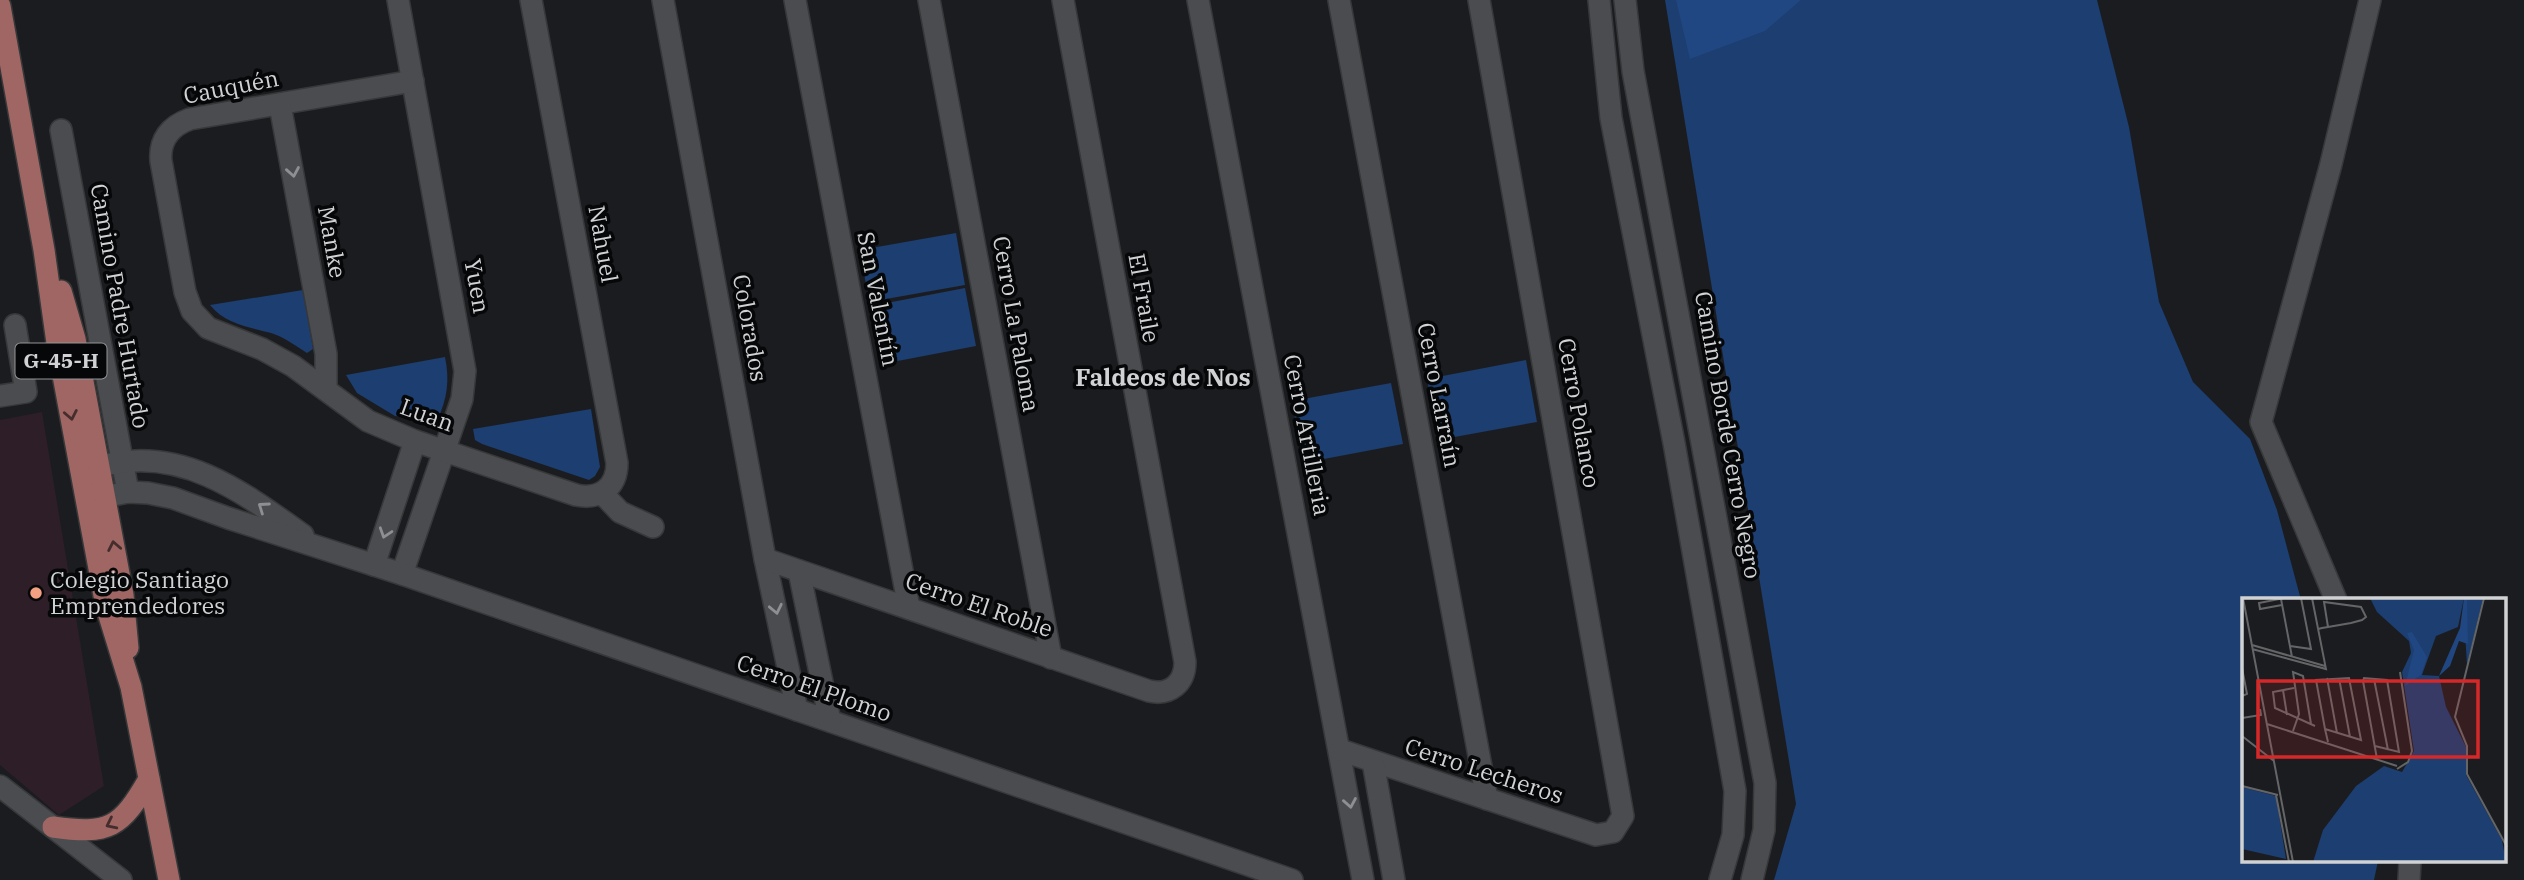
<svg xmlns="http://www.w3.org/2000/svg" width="2524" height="880" font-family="'IBM Plex Serif',serif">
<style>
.education{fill:#2d1e28}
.green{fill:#1c3e70}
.forest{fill:#204782}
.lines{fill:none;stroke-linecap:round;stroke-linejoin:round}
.minor-casing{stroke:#37383a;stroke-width:24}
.major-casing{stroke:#37383a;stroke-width:24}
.minor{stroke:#4b4c4f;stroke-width:21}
.major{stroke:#a06663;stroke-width:21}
.oneway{stroke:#8e8f92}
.oneway2{stroke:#442d2c}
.poi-dot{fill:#f2a081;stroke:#060708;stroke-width:2.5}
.labels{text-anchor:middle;stroke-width:7;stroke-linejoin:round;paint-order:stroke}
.shield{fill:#060708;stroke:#949597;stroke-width:2}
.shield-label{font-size:21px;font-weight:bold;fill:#d1d2d4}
.street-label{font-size:23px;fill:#d1d2d4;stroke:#060708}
.poi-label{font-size:23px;fill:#d1d2d4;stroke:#060708;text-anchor:start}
.neighbourhood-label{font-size:24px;font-weight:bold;fill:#d1d2d4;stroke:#060708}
.inset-road{fill:none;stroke:#646567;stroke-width:2}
.view{fill:#d62828;fill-opacity:0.15;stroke:#d62828;stroke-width:3.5}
.inset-edge{fill:none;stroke:#d1d2d4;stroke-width:3.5}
</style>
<rect width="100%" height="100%" fill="#1b1c1f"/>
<polygon class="education" points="42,412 104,786 59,815 0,765 0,420"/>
<g class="green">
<polygon points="1665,0 2097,0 2129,127 2159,302 2193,382 2250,439 2277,510 2301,600 2244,600 2244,861 2378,861 2374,880 1774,880 1796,804"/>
<polygon points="956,233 965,285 869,302 860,250"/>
<polygon points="965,288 976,346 882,364 871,306"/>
<path d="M303,290L313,349L307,353C296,346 284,337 271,333C249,327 225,324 210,305Z"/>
<path d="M445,357C450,381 447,399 437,421L395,416L357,393L346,375Z"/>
<polygon points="1526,360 1537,422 1438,440 1427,379"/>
<polygon points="1391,383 1403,444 1303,463 1292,401"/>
<polygon points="591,409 600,467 595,476 589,480 482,444 475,440 473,429"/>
</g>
<polygon class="forest" points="1676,0 1801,0 1765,31 1690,59"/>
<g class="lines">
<g class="minor-casing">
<g id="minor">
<polyline points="398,0 465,371 462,399 402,574"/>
<polyline points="663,0 765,559 797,710"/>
<polyline points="795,0 909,608"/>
<polyline points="929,0 1051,658"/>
<polyline points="1198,0 1363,880"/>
<polyline points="1339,0 1487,799"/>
<polyline points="1599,0 1611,118 1674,443 1735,791 1733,835 1720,880"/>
<polyline points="1625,0 1633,71 1765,783 1764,830 1752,880"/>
<path d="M413,81L190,119C170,126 159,140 161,161L185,292L192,311L208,328L262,349L293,366L368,421L415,441L576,495C599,500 617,488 617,463L531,0"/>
<polyline points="280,105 326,354 326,389"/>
<polyline points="61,130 128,492"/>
<polyline points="0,396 26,392 15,325"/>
<path d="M110,464C186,448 245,494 303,535"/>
<polyline points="602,493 620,512 653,527"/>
<polyline points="89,500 128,492 148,493 173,498 228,518 402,574 1292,880"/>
<path d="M765,559L1149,691C1170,696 1185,683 1185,662L1063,0"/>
<polyline points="374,565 415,441"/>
<polyline points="799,571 830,721"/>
<polyline points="2336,600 2261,422 2331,164 2370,0"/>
<polyline points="1340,750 1596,835 1613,832 1623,816 1479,0"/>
<polyline points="1373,762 1394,880"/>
<polyline points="0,786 121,880"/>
<polyline points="2409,880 2410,861"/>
</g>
</g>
<g class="major-casing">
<g id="major">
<polyline points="0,6 44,250 57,343 106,606 131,687 169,880"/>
<polyline points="61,291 75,339 123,595 128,648"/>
<path d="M53,827C109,835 121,828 149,779"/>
</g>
</g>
<use href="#minor" class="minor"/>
<use href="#major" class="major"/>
</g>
<defs><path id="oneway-chevron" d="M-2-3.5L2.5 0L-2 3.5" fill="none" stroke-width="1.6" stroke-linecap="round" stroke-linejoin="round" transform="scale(1.75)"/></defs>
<g class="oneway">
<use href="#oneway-chevron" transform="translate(293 172) rotate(80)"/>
<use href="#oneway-chevron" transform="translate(263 507) rotate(-145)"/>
<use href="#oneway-chevron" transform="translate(385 533) rotate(108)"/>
<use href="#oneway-chevron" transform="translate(776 609) rotate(78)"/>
<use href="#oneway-chevron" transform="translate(1350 803) rotate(80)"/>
</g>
<g class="oneway2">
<use href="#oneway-chevron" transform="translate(71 415) rotate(79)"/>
<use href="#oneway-chevron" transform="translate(114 546) rotate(-101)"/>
<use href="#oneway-chevron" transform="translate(111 824) rotate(154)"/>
</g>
<circle class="poi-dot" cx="36" cy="593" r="7"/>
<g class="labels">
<rect class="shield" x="15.5" y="343.5" width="91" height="35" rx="5"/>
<g class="shield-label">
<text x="61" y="368">G-45-H</text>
</g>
<g class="street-label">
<text transform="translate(231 87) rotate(-11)" y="8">Cauquén</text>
<text transform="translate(332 242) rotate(80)" y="8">Manke</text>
<text transform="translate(603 244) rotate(80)" y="8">Nahuel</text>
<text transform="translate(477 286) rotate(80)" y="8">Yuen</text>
<text transform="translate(1144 298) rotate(80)" y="8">El Fraile</text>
<text transform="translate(878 299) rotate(79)" y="8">San Valentín</text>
<text transform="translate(120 306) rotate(80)" y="8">Camino Padre Hurtado</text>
<text transform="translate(1016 324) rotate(80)" y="8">Cerro La Paloma</text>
<text transform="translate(750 328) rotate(80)" y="8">Colorados</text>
<text transform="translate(1439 395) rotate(79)" y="8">Cerro Larraín</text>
<text transform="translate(1579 413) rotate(80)" y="8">Cerro Polanco</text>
<text transform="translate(427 415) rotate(20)" y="8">Luan</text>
<text transform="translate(1307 435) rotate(79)" y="8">Cerro Artilleria</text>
<text transform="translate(1728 435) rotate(80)" y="8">Camino Borde Cerro Negro</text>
<text transform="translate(979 605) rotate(19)" y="8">Cerro El Roble</text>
<text transform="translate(814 688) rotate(19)" y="8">Cerro El Plomo</text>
<text transform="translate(1484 771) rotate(18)" y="8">Cerro Lecheros</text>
</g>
<g class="poi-label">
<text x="50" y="588">Colegio Santiago<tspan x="50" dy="26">Emprendedores</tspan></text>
</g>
<g class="neighbourhood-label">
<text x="1163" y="386">Faldeos de Nos</text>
</g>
</g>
<g transform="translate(2242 598)">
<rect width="264" height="264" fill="#1b1c1f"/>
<path d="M128,0H222L216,29L194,38L180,77L197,78L204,109L225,151L224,177L260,242L264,264H71L81,232L114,188L142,168L160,174L172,153L160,74L169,55L167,43L135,14ZM225,0H241L225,67L222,18ZM0,189L34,198L44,261L0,251Z" fill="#1c3e70"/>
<path d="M222,0H225L226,46L217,43L208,68L197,78L218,30ZM170,34L185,59L179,77L163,88L172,52L165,35Z" fill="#204782"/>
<path class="inset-road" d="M1,0L51,264M242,0L213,119L225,148V176L265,249M39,1L50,59M40,7L18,11L17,5L42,0M76,31L80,30L86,29L109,25L120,22L124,19L119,9L82,4L86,29M10,47L83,68M48,48L69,51L59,0M10,51L84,71L70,0M0,70L5,96L0,98M85,80L95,135M97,80L108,139M132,81L146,152M52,90L31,94L33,110L73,128M41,92L45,117M0,120L19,117L18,111M25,126L155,168M83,131L119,142L107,80L74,82L83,131L86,144M51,133L57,116L51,74L61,78L69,126M0,138L32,163M133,148L157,154L145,82L122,80L121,83L135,161M155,171L166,164L170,153L158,74M0,188L36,197M34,197L47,264"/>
<path class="view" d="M16,83H236V159H16Z"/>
<rect width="264" height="264" class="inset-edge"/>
</g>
</svg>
